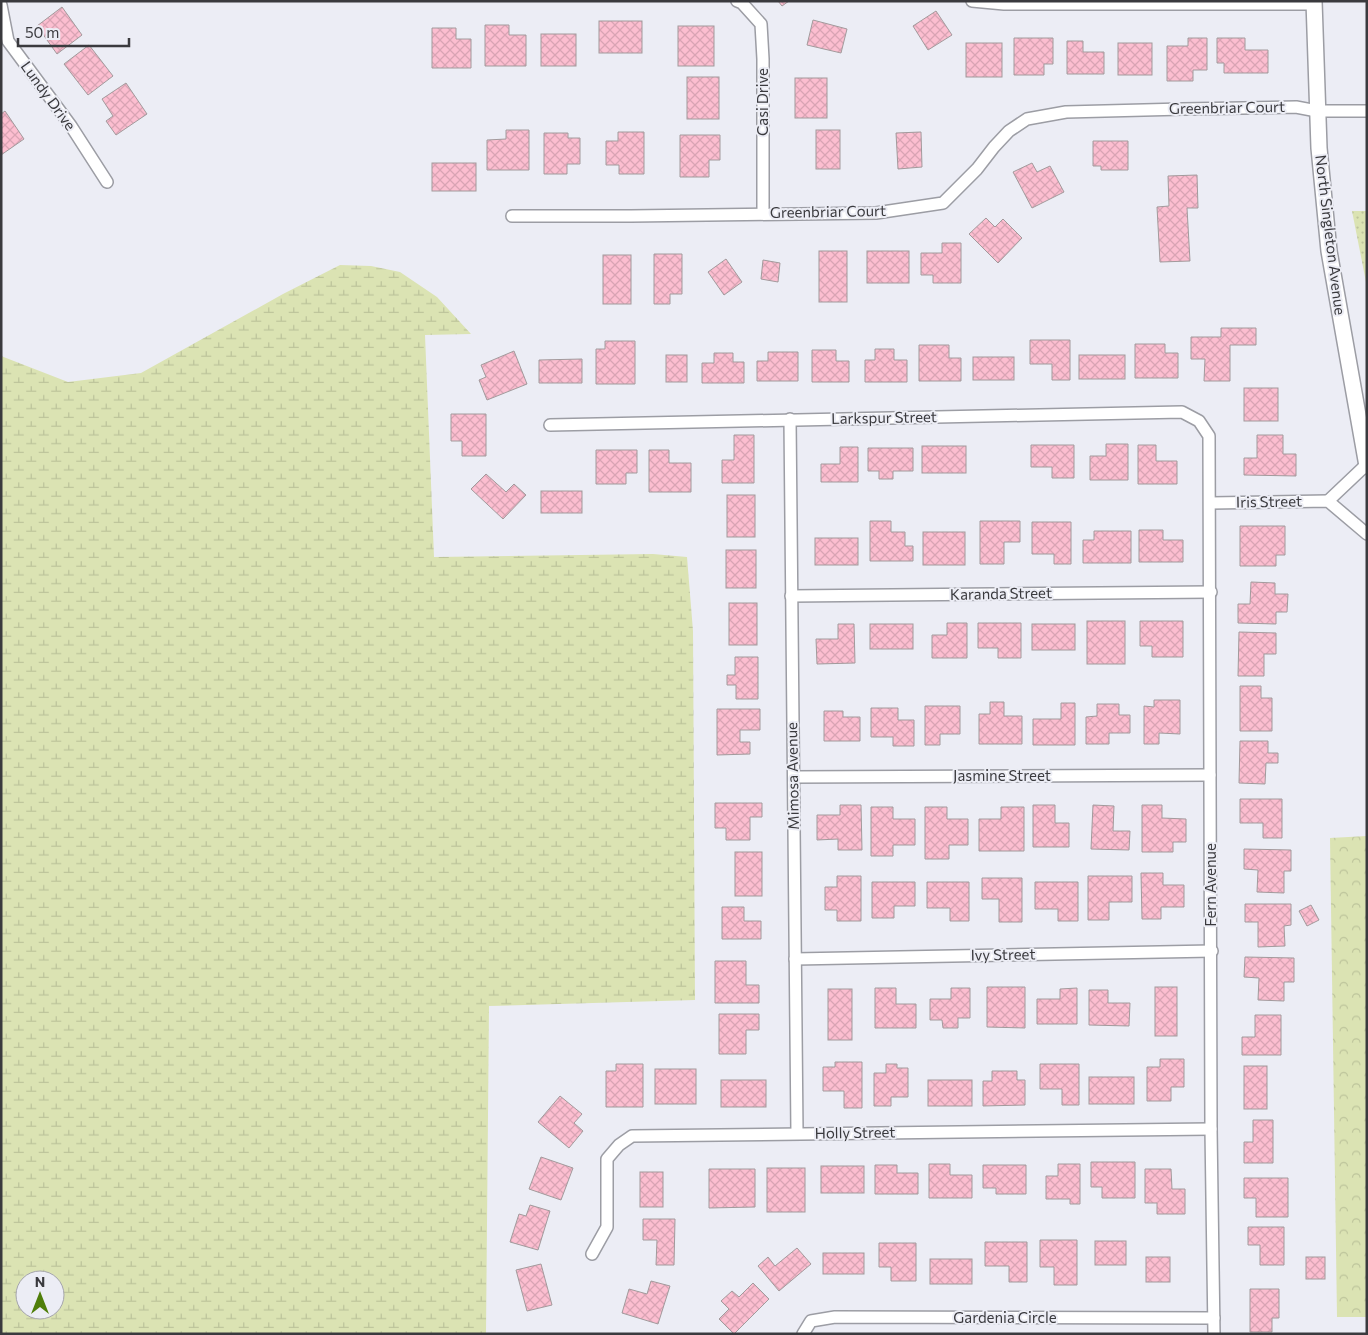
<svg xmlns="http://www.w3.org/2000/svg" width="1368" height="1335" font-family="Commissioner,sans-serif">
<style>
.grass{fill:url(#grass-dots)}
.wetland{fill:url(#wetland-marsh);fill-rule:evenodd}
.park{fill:url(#park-crowns)}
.building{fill:url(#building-cross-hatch);stroke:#a29a9c}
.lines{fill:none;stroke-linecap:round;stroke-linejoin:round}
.minor-casing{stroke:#9c9da4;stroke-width:14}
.tertiary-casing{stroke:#9c9da4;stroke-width:18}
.minor{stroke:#fff;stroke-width:11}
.tertiary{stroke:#fff;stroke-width:15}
.labels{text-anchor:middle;stroke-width:4;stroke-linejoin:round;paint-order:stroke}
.street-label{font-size:15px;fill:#3a3a3e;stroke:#ecedf5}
</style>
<defs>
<pattern id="grass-dots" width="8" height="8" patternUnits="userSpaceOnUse" patternTransform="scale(1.25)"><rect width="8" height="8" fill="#dbe3b3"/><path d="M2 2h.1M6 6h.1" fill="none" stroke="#bdc49b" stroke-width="1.8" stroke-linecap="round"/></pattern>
<pattern id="wetland-marsh" width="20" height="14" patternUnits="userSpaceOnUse" patternTransform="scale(1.25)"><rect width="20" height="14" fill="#dbe3b3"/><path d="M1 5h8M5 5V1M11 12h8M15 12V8" fill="none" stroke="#bdc49b"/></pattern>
<pattern id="park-crowns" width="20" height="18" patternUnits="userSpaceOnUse" patternTransform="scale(1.25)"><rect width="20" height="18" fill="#dbe3b3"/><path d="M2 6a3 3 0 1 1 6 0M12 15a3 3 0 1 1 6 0" fill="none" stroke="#bdc49b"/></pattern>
<pattern id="building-cross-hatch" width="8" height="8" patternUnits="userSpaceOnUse" patternTransform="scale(1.25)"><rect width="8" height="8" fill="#fcbed0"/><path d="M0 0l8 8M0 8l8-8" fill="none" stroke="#d9a4b4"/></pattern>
</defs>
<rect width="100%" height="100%" fill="#ecedf5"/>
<polygon class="grass" points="1352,211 1367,211 1367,287"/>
<path class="wetland" d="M340,265L371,266L400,272L437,297L471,334L425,335L434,557L653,554L687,557L693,631L695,1000L489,1006L486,1334H1V356L68,382L141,373L283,294ZM25,1280H55V1310H25Z"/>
<polygon class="park" points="1367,836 1367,1317 1337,1317 1330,838"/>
<g class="building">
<polygon points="778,1 789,1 782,6"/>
<polygon points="62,7 82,35 57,54 37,26"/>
<polygon points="936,11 952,35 928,50 913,26"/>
<polygon points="813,20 847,29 841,53 807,45"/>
<rect x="599" y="21" width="43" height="32"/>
<polygon points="485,25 509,25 509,35 526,35 526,66 485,66"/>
<rect x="678" y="26" width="36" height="40"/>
<polygon points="432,28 456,28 456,39 471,39 471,68 432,68"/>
<rect x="541" y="34" width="35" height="32"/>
<polygon points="1014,38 1053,38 1053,64 1044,64 1044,75 1014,75"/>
<polygon points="1188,38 1207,38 1207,70 1193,70 1193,81 1167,81 1167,46 1188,46"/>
<polygon points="1217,38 1245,38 1245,50 1268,50 1268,73 1224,73 1224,63 1217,63"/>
<polygon points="1067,41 1083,41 1083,52 1104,52 1104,74 1067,74"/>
<rect x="966" y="43" width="36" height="34"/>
<rect x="1118" y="43" width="34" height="32"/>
<polygon points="89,45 113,76 88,95 64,64"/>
<rect x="687" y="77" width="32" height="42"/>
<rect x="795" y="78" width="32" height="40"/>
<polygon points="126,83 147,114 116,135 106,121 113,116 102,99"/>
<polygon points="5,111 24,139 1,155 1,114"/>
<polygon points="506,130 529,130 529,170 487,170 487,140 506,139"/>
<rect x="816" y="130" width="24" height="39"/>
<polygon points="618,132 644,132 644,174 619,174 619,165 606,165 606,141 618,141"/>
<polygon points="921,132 922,167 898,169 896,133"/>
<polygon points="544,133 568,133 568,138 580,138 580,164 567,164 567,174 544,174"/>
<polygon points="680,135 720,135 720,160 709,160 709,177 680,177"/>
<polygon points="1093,141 1128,141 1128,170 1101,170 1101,166 1093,166"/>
<rect x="432" y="163" width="44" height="28"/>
<polygon points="1032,163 1037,172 1050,166 1064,192 1032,208 1013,172"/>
<polygon points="1197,175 1198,208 1187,208 1190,261 1160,262 1157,207 1169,206 1168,176"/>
<polygon points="986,218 995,227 1003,219 1022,238 998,263 969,234"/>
<polygon points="942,243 961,243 961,283 933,283 933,275 921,275 921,253 942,253"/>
<rect x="819" y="251" width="28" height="51"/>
<rect x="867" y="251" width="42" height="32"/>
<polygon points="654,254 682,254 682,294 670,294 670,304 654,304"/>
<rect x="603" y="255" width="28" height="49"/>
<polygon points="726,259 742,282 724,295 708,272"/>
<polygon points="763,260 780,263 778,282 761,279"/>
<polygon points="1221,328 1256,328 1256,345 1230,345 1230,381 1204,381 1205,359 1191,359 1191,337 1221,337"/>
<polygon points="1030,340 1070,340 1070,380 1052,380 1052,364 1030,364"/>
<polygon points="605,341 635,341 635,384 596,384 596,349 605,349"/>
<polygon points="1135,344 1165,344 1165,353 1178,353 1178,378 1135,378"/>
<polygon points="919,345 949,345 949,358 961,358 961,381 919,381"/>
<polygon points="875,349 894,349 894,360 907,360 907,382 865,382 865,360 875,360"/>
<polygon points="812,350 836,350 836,361 849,361 849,382 812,382"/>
<polygon points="514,351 527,384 487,400 479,380 486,377 481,365"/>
<polygon points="768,352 798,352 798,381 757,381 757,361 768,361"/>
<polygon points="714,353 733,353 733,362 744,362 744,383 702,383 702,363 714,363"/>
<rect x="666" y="355" width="21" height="27"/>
<rect x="1079" y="355" width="46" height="24"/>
<rect x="973" y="357" width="41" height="23"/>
<polygon points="582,359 582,383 539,383 539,360"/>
<rect x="1244" y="388" width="34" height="33"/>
<polygon points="451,414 486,414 486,456 462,456 462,441 451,441"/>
<polygon points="734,435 754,435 754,483 722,483 722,460 734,460"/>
<polygon points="1257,435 1283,435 1283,454 1296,454 1296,476 1244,475 1244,458 1257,458"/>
<polygon points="1106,444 1128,444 1128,480 1090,480 1090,456 1106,456"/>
<polygon points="1031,445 1074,445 1074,478 1052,478 1052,467 1031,467"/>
<polygon points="1138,445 1156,445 1156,461 1177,461 1177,484 1138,484"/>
<rect x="922" y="446" width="44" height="27"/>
<polygon points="840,447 858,447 858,482 821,482 821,464 840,464"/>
<polygon points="868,448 913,448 913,471 893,471 893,479 879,479 879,471 868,471"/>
<polygon points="596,450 637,450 637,473 626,473 626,484 596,484"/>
<polygon points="649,450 669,450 669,463 691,463 691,492 649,492"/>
<polygon points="486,474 506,492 514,484 526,495 503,519 471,489"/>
<rect x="541" y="491" width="41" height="22"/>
<rect x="727" y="495" width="28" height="42"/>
<polygon points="870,521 891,521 891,532 905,532 905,546 913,546 913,561 870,561"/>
<polygon points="980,521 1020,521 1020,542 1004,542 1004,564 980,564"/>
<polygon points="1032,522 1071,522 1071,564 1054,564 1054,554 1032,554"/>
<polygon points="1240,526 1285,526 1285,555 1276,555 1276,566 1240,566"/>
<polygon points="1139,530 1163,530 1163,540 1183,540 1183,562 1139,562"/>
<polygon points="1094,531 1131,531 1131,563 1083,563 1083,540 1094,540"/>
<rect x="923" y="532" width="42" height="33"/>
<rect x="815" y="538" width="43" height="27"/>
<rect x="726" y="550" width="30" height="38"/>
<polygon points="1251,582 1275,583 1275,594 1288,594 1287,612 1276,612 1276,624 1238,623 1238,604 1250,604"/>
<rect x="729" y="603" width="28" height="42"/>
<rect x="1087" y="621" width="38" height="43"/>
<polygon points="1140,621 1183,621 1183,657 1152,657 1152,646 1140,646"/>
<polygon points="947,623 967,623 967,658 932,658 932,635 947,635"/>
<polygon points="978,623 1021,623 1021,658 998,658 998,648 978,648"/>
<polygon points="838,624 854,624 855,663 817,664 816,639 838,639"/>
<rect x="870" y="624" width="43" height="25"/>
<rect x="1032" y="624" width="43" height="26"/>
<polygon points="1239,632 1276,633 1276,654 1264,654 1264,676 1238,676"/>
<polygon points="735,657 758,657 758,699 736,699 736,685 727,685 727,675 735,675"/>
<polygon points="1240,686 1261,686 1261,698 1272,698 1272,731 1240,731"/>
<polygon points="1154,700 1180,700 1180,734 1159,733 1159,744 1144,744 1144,706 1154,707"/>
<polygon points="990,702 1004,702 1004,716 1022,716 1022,744 979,744 979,714 990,714"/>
<polygon points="1061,703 1075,703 1075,745 1033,745 1033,719 1061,719"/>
<polygon points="1097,704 1119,704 1119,715 1130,715 1130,733 1109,733 1109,744 1086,744 1086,717 1097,716"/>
<polygon points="925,706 960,706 960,734 940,734 940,745 925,745"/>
<polygon points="871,708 898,708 898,720 914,720 914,746 893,746 893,737 871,737"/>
<polygon points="717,709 760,709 760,730 740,730 740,742 750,742 750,754 717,755"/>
<polygon points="824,711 843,711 843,717 860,717 860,741 824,741"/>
<polygon points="1240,741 1268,741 1268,753 1278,753 1278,763 1266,763 1265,784 1239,783"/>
<polygon points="1240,799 1282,799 1282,838 1263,838 1263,823 1240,823"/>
<polygon points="715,803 762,803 762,817 750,817 750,840 726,840 726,828 715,828"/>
<polygon points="840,805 861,805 862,850 838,850 838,839 817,840 817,815 840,815"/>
<polygon points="1033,805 1055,805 1055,823 1069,823 1069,847 1033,847"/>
<polygon points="1093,805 1114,806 1113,831 1130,831 1129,850 1091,849"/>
<polygon points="1142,805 1162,805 1162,818 1186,819 1186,842 1173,842 1173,852 1142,852"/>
<polygon points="871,807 893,807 893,819 915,819 915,845 893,845 893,856 871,856"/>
<polygon points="925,807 947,807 947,819 968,819 968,845 949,845 949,859 925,859"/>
<polygon points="1001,807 1024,807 1024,851 979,851 979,819 1001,819"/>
<polygon points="1244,849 1291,850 1291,871 1284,871 1284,893 1257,892 1258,870 1244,869"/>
<rect x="735" y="852" width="27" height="44"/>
<polygon points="1141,873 1163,873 1163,885 1184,885 1184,907 1161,907 1161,919 1142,919"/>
<polygon points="837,876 861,876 861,921 837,921 837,910 825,910 825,887 837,887"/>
<polygon points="1088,876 1132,876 1132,902 1109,902 1109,920 1088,920"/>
<polygon points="982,878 1022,878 1022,922 999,922 999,899 982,899"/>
<polygon points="872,882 915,882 915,906 894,906 894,918 872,918"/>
<polygon points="927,882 969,882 969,921 950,921 950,908 927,908"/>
<polygon points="1035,882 1078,882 1078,921 1058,921 1058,909 1035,909"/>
<polygon points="1245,904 1291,904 1291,925 1284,926 1285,946 1258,947 1258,922 1245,922"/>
<polygon points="1311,905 1319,920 1307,926 1299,911"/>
<polygon points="722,907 744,907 744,921 761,921 761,939 722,939"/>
<polygon points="1245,957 1294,958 1294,982 1284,982 1284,1001 1258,1000 1259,978 1244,977"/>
<polygon points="715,961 746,961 746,985 759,985 759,1003 715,1003"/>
<polygon points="987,987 1025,987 1025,1028 987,1027"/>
<rect x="1155" y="987" width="22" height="49"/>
<polygon points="875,988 896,988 896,1004 916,1004 916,1028 875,1028"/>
<polygon points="951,988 970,988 970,1018 958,1018 958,1028 943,1028 942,1020 930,1020 930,999 951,999"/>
<polygon points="1077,988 1077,1024 1037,1024 1037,999 1060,999 1060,989"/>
<rect x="828" y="989" width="24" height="51"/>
<polygon points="1089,990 1108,990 1108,1003 1130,1003 1129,1026 1089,1025"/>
<polygon points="719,1014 759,1014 759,1030 746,1030 746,1054 719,1054"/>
<polygon points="1255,1015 1281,1015 1281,1055 1242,1055 1242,1037 1255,1037"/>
<polygon points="1160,1059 1184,1059 1184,1087 1171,1087 1171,1101 1147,1101 1147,1067 1160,1067"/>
<polygon points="835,1062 862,1062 862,1108 844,1108 844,1091 823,1091 823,1067 835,1067"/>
<polygon points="616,1064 643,1064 643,1107 606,1107 606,1071 616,1071"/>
<polygon points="886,1064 897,1064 897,1068 908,1068 908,1097 891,1097 891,1106 874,1106 874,1073 886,1073"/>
<polygon points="1040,1064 1079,1064 1079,1105 1062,1105 1062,1089 1040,1089"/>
<rect x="1244" y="1066" width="23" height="43"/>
<rect x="655" y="1069" width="41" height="35"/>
<polygon points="992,1071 1017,1071 1017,1080 1025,1080 1025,1105 983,1106 983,1081 992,1081"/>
<rect x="1089" y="1077" width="45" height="27"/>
<rect x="721" y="1080" width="45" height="27"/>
<rect x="928" y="1080" width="44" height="26"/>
<polygon points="560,1096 582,1114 574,1123 583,1131 569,1148 538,1122"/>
<polygon points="1253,1120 1273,1120 1273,1163 1244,1163 1244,1142 1253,1142"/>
<polygon points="541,1157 573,1168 561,1200 529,1189"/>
<polygon points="1091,1162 1135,1162 1135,1198 1102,1198 1102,1187 1091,1187"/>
<polygon points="929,1164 950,1164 950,1175 972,1175 972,1198 929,1198"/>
<polygon points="1058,1164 1080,1164 1080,1204 1070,1204 1070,1199 1046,1199 1046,1176 1058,1176"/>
<polygon points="875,1165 897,1165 897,1173 918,1173 918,1194 875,1194"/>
<polygon points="983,1165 1026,1165 1026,1194 996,1194 996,1188 983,1188"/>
<rect x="821" y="1166" width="43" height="27"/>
<rect x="767" y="1168" width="38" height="44"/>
<polygon points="709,1169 755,1169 755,1207 709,1208"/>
<polygon points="1145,1169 1171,1169 1172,1189 1185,1189 1185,1214 1157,1214 1157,1203 1145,1203"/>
<rect x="640" y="1172" width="23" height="35"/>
<polygon points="1244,1178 1288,1178 1288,1217 1256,1217 1256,1198 1244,1198"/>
<polygon points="530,1205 550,1211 538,1250 510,1242 519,1214 526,1216"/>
<polygon points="643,1219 675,1219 674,1265 656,1265 657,1240 643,1240"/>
<polygon points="1248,1227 1284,1227 1284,1265 1260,1265 1260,1245 1248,1245"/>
<polygon points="1040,1240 1077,1240 1077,1285 1054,1285 1054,1267 1040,1267"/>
<rect x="1095" y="1241" width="31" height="24"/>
<polygon points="985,1242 1027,1242 1027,1282 1009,1282 1009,1266 985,1266"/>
<polygon points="879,1243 916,1243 916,1281 891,1281 891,1267 879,1267"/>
<polygon points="797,1248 811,1264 779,1291 758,1266 768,1257 775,1266"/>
<rect x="823" y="1253" width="41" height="21"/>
<rect x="1146" y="1257" width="24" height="25"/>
<rect x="1306" y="1257" width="19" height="22"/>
<rect x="930" y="1259" width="42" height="25"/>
<polygon points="541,1264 552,1305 527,1311 516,1270"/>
<polygon points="651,1281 670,1286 658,1324 622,1313 629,1289 647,1294"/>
<polygon points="753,1283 769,1299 734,1334 719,1319 729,1309 721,1301 732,1291 739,1297"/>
<polygon points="1250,1289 1279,1289 1279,1318 1272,1318 1272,1332 1250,1332"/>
</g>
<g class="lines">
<g class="minor-casing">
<g id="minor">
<polyline points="737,1 742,3 761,24 763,59 763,214"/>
<polyline points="972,1 1004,4 1314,4"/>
<polyline points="1,5 8,41 71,126 107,182"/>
<polyline points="512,216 631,216 876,213 943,203 977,169 994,147 1009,131 1027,119 1066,112 1183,109 1296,107 1317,111 1367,111"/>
<polyline points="790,419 797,1133"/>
<polyline points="550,425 1182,412 1199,421 1209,436 1211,1129 1214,1334"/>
<polyline points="1328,501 1367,464"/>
<polyline points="1211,503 1328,501 1367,534"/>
<polyline points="791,596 1211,592"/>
<polyline points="794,777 1210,775"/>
<polyline points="795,959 1212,951"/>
<polyline points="592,1254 607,1227 607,1159 619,1145 632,1136 1211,1129"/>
<polyline points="803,1334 811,1321 835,1317 1214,1318"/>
</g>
</g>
<g class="tertiary-casing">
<polyline id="tertiary" points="1314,1 1319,148 1329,251 1367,466"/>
</g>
<use href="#minor" class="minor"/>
<use href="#tertiary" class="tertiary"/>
</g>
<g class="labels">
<g class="street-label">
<text transform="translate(48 96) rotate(54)" y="5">Lundy Drive</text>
<text transform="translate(763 102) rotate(-90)" y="5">Casi Drive</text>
<text transform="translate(1227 108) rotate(-1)" y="5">Greenbriar Court</text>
<text transform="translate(828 212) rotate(-1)" y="5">Greenbriar Court</text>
<text transform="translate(1330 235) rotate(83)" y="5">North Singleton Avenue</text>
<text transform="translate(884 418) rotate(-1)" y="5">Larkspur Street</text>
<text transform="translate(1269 502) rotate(-1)" y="5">Iris Street</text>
<text transform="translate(1001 594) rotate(-1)" y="5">Karanda Street</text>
<text transform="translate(793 776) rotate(-91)" y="5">Mimosa Avenue</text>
<text x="1002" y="781">Jasmine Street</text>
<text transform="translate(1211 885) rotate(-90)" y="5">Fern Avenue</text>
<text transform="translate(1003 955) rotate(-1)" y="5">Ivy Street</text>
<text transform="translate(855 1133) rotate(-1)" y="5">Holly Street</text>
<text x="1005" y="1323">Gardenia Circle</text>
</g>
</g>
<rect width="1368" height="1335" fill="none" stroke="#3a3a3e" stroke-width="5"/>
<g transform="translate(40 1295)"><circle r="24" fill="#ecedf5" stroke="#a5a5ac"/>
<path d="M0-4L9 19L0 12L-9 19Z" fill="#4f7e0a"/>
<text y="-8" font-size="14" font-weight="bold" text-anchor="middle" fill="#3a3a3e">N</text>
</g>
<path d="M18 38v8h111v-8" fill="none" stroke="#3a3a3e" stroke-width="2.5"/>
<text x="25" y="38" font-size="15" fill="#3a3a3e" stroke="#ecedf5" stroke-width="4" paint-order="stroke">50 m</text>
</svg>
